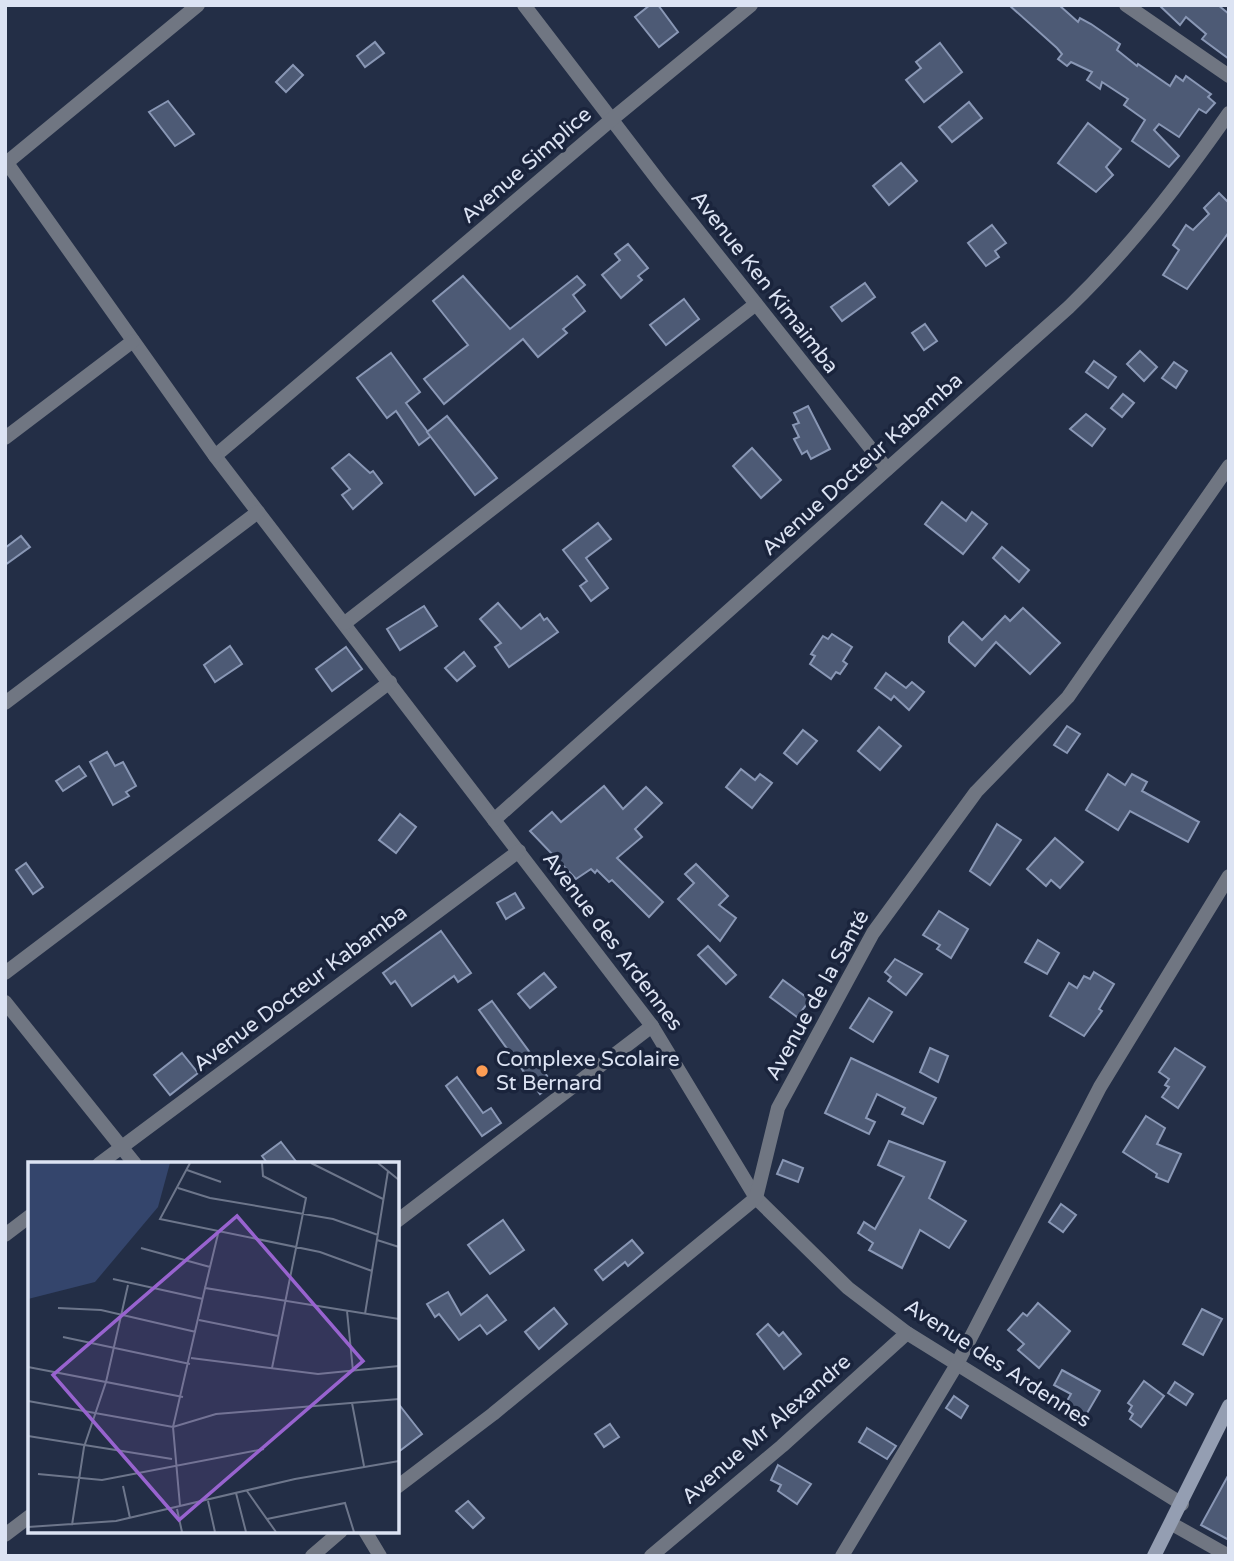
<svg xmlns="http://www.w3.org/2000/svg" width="1234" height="1561" font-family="'Varela Round',sans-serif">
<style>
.building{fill:#4d5a75;stroke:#8997b5;stroke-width:2}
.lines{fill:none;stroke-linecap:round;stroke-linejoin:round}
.street{stroke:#707682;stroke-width:14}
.secondary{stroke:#949eb2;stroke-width:14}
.poi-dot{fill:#fd9d54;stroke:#1a243c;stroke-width:2.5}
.labels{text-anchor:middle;stroke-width:7;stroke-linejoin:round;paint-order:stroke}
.street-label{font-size:21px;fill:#dce3f3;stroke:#1a243c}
.poi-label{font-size:21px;fill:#dce3f3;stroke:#1a243c;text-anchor:start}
.inset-road{fill:none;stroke:#6d768b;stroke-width:2}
.view{fill:#9863cf;fill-opacity:0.15;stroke:#9863cf;stroke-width:3.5}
.inset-edge{fill:none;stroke:#dce3f3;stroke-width:3.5}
</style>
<rect width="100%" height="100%" fill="#232e46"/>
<g class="building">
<polygon points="650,5 658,5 678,32 659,47 635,17"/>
<polygon points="1009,5 1059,5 1078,22 1080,18 1091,24 1120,44 1117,50 1137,66 1138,64 1170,86 1176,76 1183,81 1186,76 1211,94 1208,97 1215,103 1206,113 1199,109 1179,137 1159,124 1154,130 1179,156 1169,167 1132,141 1145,120 1124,105 1128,99 1102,82 1100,89 1087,80 1092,72 1071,62 1067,66 1058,59 1062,54 1057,48"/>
<polygon points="1159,5 1218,5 1229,14 1229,59 1202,39 1206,34 1186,17 1180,25"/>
<polygon points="375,42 384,53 365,67 357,56"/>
<polygon points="940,43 962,72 924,102 906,80 921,68 916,62"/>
<polygon points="293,65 303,75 286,92 276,82"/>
<polygon points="168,101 194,134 175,146 149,112"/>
<polygon points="969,102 982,118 952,142 939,127"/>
<polygon points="1088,123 1121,149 1106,167 1113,175 1096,192 1058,163"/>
<polygon points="901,163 917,181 889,205 873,186"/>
<polygon points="1219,193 1229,203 1229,232 1187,289 1163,275 1179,250 1173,245 1186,225 1193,230 1209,214 1204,208"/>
<polygon points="992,225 1006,243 995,251 999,257 986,266 968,243"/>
<polygon points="628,244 648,268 638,276 642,280 621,298 602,275 620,260 615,254"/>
<polygon points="463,276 510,329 577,276 585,285 573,295 585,311 563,329 567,333 538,357 523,339 444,404 424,379 468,345 433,301"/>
<polygon points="865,283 875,297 842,321 831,307"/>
<polygon points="684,299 699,319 666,345 650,325"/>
<polygon points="925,324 937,341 924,350 912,333"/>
<polygon points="1140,351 1157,367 1144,381 1127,364"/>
<polygon points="391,353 420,392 406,403 431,436 419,445 396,411 387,418 357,378"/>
<polygon points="1094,361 1116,377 1108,388 1086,372"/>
<polygon points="1174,362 1187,371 1176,388 1162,378"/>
<polygon points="1123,394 1134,403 1122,417 1111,408"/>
<polygon points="808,406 830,449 811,459 807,451 802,454 794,439 799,437 793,425 799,423 794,413"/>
<polygon points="1086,414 1105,429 1092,446 1070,429"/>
<polygon points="447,416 497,478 475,495 427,432"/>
<polygon points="752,448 781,480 761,498 733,466"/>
<polygon points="349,454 370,473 373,471 382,483 353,509 342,495 350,489 332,468"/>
<polygon points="942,502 966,521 972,512 987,524 963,554 925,524"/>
<polygon points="598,523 611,539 586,558 608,588 591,601 580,586 587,581 563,550"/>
<polygon points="21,536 30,547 5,565 5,548"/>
<polygon points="1002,547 1029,570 1019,582 993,558"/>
<polygon points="498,603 521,629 540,614 544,620 547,618 558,632 509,667 495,647 501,643 480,619"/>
<polygon points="424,606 437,626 400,650 387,629"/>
<polygon points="1023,608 1060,643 1030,674 996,642 975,666 949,642 949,637 963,622 982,640 1005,616 1010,621"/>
<polygon points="832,634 852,647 843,661 847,664 840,674 836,672 831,679 810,664 815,656 811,654 823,636 828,639"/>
<polygon points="230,646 242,664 215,682 204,665"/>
<polygon points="346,647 362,669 332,691 316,669"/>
<polygon points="464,652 475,666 457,681 445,668"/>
<polygon points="886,673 906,688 912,682 924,692 909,710 894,696 891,700 875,688"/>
<polygon points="1067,726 1080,734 1067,753 1054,745"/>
<polygon points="879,727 901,746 880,770 858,751"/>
<polygon points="803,730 817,741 797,764 784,753"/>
<polygon points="107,752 115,766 123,762 136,786 126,792 129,796 113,805 90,762"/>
<polygon points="79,766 86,776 63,791 56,781"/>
<polygon points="741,769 755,780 760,774 772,783 752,808 726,787"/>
<polygon points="1108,774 1125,785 1132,774 1147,782 1142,791 1199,822 1188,842 1130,811 1118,830 1086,810"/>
<polygon points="604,786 623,809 646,787 662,803 635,829 642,837 617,858 663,902 649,917 612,880 609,882 597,870 595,873 591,869 576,879 530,831 552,812 561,822"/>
<polygon points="400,814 416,827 396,853 379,840"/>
<polygon points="997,824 1021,840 990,885 970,871"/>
<polygon points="1055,838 1083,862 1060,888 1051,880 1046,886 1027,869"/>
<polygon points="26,863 43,887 33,894 16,870"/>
<polygon points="696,864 728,896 719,905 736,918 720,941 678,899 694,883 685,874"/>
<polygon points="515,893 524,908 506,919 497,903"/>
<polygon points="939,911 968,929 951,958 937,949 940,945 923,935"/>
<polygon points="441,931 471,973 458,982 454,976 412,1006 395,981 391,984 383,973"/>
<polygon points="1038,940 1059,953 1047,974 1025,962"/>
<polygon points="708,946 736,975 726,984 698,955"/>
<polygon points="895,959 922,974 906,995 888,981 891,977 885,972"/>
<polygon points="1094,972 1114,984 1099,1009 1102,1011 1084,1036 1050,1016 1069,983 1077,988 1084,976 1090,979"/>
<polygon points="544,973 556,987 530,1008 518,994"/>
<polygon points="783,980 810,1000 797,1017 770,997"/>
<polygon points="869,998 892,1012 873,1042 850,1028"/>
<polygon points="492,1001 553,1084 540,1094 479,1010"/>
<polygon points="930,1048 948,1056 938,1082 920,1072"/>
<polygon points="1175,1048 1205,1067 1178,1108 1162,1097 1169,1087 1165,1085 1169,1079 1159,1072"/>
<polygon points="182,1053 198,1073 170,1095 154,1075"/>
<polygon points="851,1058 936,1098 923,1124 902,1114 905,1108 877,1094 866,1118 875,1122 869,1134 825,1113"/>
<polygon points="457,1077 483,1113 491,1108 501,1123 482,1136 446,1086"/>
<polygon points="1146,1116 1165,1128 1157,1144 1181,1154 1168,1182 1156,1177 1157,1174 1123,1152"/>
<polygon points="889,1141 945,1162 929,1198 966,1221 949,1248 920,1230 902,1268 869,1250 873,1243 858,1233 864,1222 875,1229 904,1177 878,1165"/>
<polygon points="281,1142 298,1164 268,1164 262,1156"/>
<polygon points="783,1160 803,1168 798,1182 777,1174"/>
<polygon points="1061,1204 1076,1215 1063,1232 1049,1222"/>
<polygon points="503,1220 524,1250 490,1274 468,1245"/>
<polygon points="632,1240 643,1253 628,1266 625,1262 603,1280 595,1270"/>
<polygon points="448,1292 461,1315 487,1295 506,1320 487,1334 480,1325 459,1340 439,1314 435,1317 427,1304"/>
<polygon points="1038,1303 1070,1331 1039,1368 1018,1350 1024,1344 1008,1330 1023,1313 1027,1316"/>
<polygon points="554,1308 567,1324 539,1349 525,1332"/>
<polygon points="1202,1309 1222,1319 1203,1355 1183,1344"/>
<polygon points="768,1324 779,1336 783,1332 801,1354 784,1369 757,1334"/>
<polygon points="1062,1370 1100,1391 1083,1420 1063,1408 1071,1394 1054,1385"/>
<polygon points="1144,1381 1164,1396 1141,1427 1130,1419 1133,1414 1129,1411 1132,1406 1128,1403"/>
<polygon points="1175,1382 1193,1394 1186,1405 1168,1393"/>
<polygon points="954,1396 968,1406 961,1418 946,1408"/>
<polygon points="397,1402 422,1434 397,1453"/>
<polygon points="610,1424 619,1437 604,1447 595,1434"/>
<polygon points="867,1428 896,1446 887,1459 859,1442"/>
<polygon points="778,1465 811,1484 797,1504 778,1491 781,1485 771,1480"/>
<polygon points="1229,1474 1229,1540 1201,1525"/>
<polygon points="468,1501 484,1518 473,1528 456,1511"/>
</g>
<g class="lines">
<g class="street">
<polyline points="524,5 661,184 887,469"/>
<polyline points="751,5 611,120 215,456 652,1026 756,1198 848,1288 907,1333 1182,1504"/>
<polyline points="1126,5 1229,76"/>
<polyline points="7,163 215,456"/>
<polyline points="5,164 198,5"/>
<polyline points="5,438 133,341"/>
<polyline points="345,623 756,304"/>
<polyline points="5,703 258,512"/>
<path d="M494,820L1069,307C1130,248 1180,183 1229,113"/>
<polyline points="5,973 390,682"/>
<polyline points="5,1002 135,1164"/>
<polyline points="99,1164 519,851"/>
<polyline points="397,1221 652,1026"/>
<polyline points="5,1235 30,1216"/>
<polyline points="397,1487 493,1414 756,1198 778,1108 873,933 976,792 1068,697 1229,466"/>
<polyline points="1172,1524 1229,1556"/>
<polyline points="365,1531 380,1556"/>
<polyline points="5,1535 30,1516"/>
<polyline points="312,1556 341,1531"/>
<polyline points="651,1556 782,1446 907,1333"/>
<polyline points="842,1556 956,1366 1100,1087 1229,876"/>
</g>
<polyline class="secondary" points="1154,1556 1229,1406"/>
</g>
<circle class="poi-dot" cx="482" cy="1071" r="7"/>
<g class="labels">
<g class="street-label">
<text transform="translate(526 165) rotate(-41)" y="7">Avenue Simplice</text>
<text transform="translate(765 282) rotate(52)" y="7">Avenue Ken Kimaimba</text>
<text transform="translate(862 464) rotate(-42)" y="7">Avenue Docteur Kabamba</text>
<text transform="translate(613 941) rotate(53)" y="7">Avenue des Ardennes</text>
<text transform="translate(300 988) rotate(-37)" y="7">Avenue Docteur Kabamba</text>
<text transform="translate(817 995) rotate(-61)" y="7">Avenue de la Santé</text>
<text transform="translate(998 1363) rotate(33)" y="7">Avenue des Ardennes</text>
<text transform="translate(766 1429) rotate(-41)" y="7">Avenue Mr Alexandre</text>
</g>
<g class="poi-label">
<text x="496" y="1066">Complexe Scolaire<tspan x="496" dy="24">St Bernard</tspan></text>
</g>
</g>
<g transform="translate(28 1162)">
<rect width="371" height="371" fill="#232e46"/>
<path d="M0,1H142L130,45L67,120L0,137Z" fill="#34456c"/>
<path class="inset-road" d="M162,1L132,57L292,90L344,109M234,1L235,14L278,36L244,206M283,1L355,37M350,1L371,18M159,8L193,20M150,26L182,36L305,57L350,73M349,78L371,85M113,86L182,105M85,117L175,137M177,126L190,72M30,146L73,148L168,170M319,149L325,209M337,152L360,9M171,158L250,174M35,175L162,202M163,196L290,212L371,204M0,205L78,220L100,123M0,239L145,265L188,252L371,237M324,241L336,304M0,274L144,297M10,312L74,318L236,287M95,324L102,356M219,329L248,370M208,331L218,370M180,339L187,370M152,344L145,265L177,126L371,157M149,347L154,370M239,357L317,341L326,370M44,363L56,285L78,220L155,235M0,365L88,359L267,317L371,299"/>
<path class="view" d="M209,54L335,199L151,358L25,213Z"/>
<rect width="371" height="371" class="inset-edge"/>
</g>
<rect width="1234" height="1561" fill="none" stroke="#dce3f3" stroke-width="14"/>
</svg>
